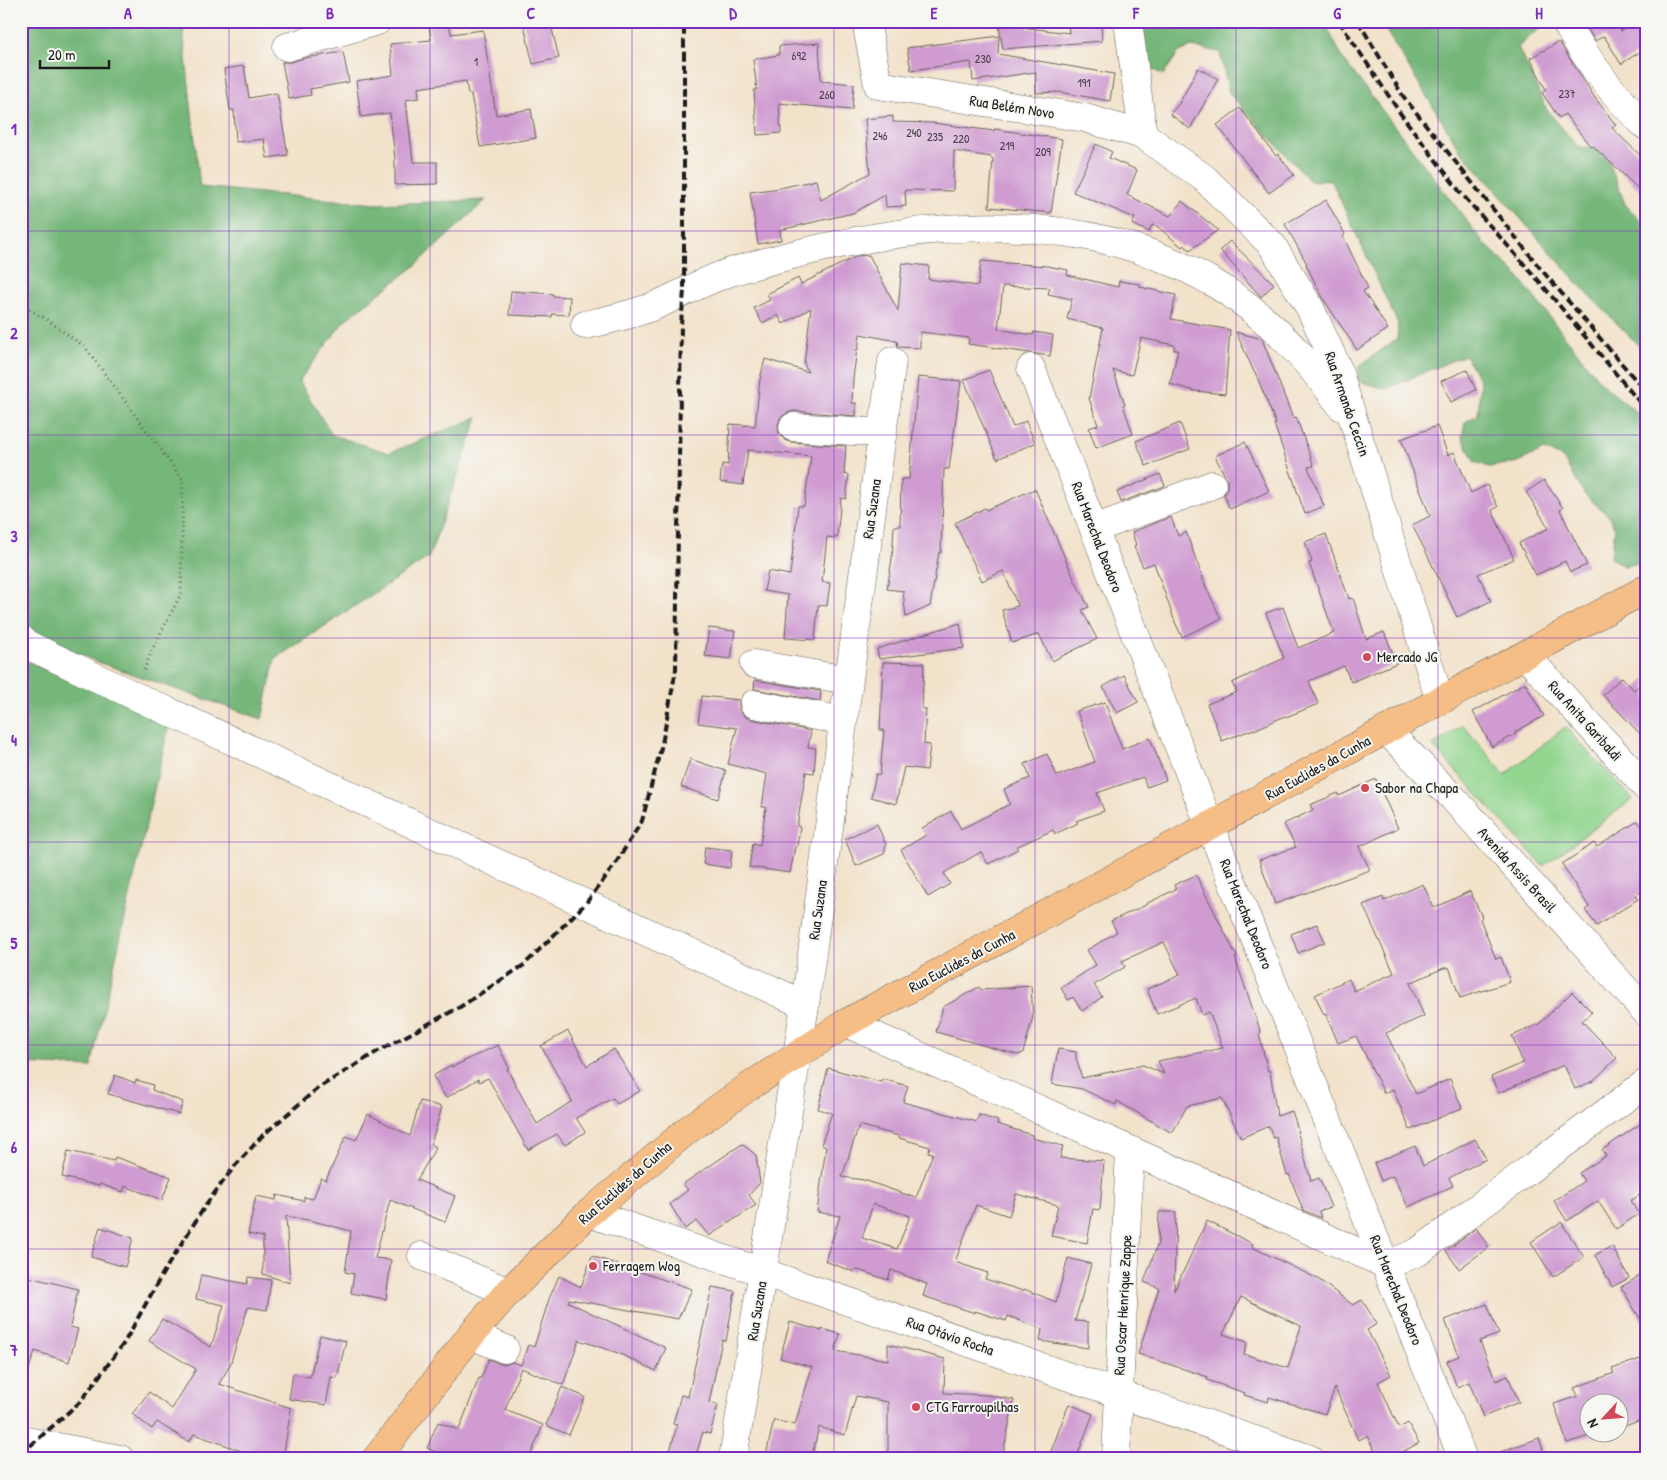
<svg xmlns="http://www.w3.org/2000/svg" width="1667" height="1480" font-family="'Patrick Hand',sans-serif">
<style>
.green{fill:#91d58e;stroke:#567855}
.forest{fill:#74b679;stroke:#48694a}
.building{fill:#cf9bd1;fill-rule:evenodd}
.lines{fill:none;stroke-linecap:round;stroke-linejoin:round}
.minor-casing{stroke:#676159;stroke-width:29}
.major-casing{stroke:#676159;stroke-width:29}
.path{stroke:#676159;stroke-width:3;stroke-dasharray:1 4;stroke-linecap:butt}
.minor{stroke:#fff;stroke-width:28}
.major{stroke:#f6be87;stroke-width:28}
.rail{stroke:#1c1c1c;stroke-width:4;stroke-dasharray:8 4;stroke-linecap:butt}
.grid{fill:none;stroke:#7b2cbf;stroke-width:1;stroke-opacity:0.55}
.poi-dot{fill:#d1495b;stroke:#f6f6f2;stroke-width:2}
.labels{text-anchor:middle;stroke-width:4;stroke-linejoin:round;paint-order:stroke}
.number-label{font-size:12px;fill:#493c49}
.street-label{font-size:15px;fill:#1c1c1c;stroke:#f6f6f2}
.poi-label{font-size:15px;fill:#1c1c1c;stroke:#f6f6f2;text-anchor:start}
.neatline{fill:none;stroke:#7b2cbf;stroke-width:2}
.grid-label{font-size:16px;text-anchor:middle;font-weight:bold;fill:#7b2cbf}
</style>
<rect width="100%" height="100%" fill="#f6f6f2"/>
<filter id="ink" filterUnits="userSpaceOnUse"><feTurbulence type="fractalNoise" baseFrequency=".02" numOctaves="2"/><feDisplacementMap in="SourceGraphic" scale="10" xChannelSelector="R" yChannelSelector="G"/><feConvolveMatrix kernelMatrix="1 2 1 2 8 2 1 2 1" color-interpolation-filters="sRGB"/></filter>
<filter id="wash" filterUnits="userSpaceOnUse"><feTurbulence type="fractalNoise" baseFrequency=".0096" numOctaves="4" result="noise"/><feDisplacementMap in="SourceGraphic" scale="20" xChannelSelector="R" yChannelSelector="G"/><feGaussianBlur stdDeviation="1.12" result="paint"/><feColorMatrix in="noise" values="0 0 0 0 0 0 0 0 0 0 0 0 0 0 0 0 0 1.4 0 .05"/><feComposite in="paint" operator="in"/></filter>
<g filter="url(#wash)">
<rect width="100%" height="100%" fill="#f2e2ca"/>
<polygon class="green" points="1463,725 1505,775 1565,727 1633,799 1543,866 1433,746"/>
<g class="forest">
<polygon points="21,21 182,21 200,187 376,204 486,200 415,266 345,320 299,381 332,435 389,453 478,417 429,557 275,659 262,719 95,661 21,628"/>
<polygon points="1150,21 1324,21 1343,59 1483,242 1516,274 1602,384 1646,420 1646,562 1624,566 1611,558 1615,528 1608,515 1585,495 1562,457 1544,450 1518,462 1489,467 1475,462 1462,437 1465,422 1478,415 1480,381 1465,355 1386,389 1358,381 1359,366 1397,339 1398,324 1331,180 1310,181 1229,93 1220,52 1192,47 1179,52 1163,75 1151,68 1141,39 1144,24"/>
<polygon points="1380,21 1489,21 1494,26 1503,21 1543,21 1544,25 1518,47 1547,110 1578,147 1602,149 1607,157 1625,204 1646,227 1646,353 1583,289 1460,150"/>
<polygon points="21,659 170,720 91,1067 21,1064"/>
</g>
<g id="blocks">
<g class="building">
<polygon points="523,21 550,21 559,58 533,64"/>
<polygon points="998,21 1026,21 1028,28 1069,33 1068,25 1101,23 1102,41 1003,49"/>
<polygon points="1583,21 1628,21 1619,27 1621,31 1637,21 1646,21 1646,48 1621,64 1604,36 1595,41"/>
<polygon points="449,23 451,34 483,30 496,115 531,109 536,138 480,147 471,94 468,94 466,81 418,88 419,98 406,100 413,162 437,162 437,184 395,185 395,159 390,113 361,117 356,81 393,75 390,44 431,40 429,26"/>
<polygon points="999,36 998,54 1114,74 1110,101 1059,92 1036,93 1036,72 973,81 971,62 911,70 907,48"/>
<polygon points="1559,42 1595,98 1616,125 1612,128 1646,161 1646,196 1592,145 1590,146 1565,114 1559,118 1542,93 1546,90 1530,58"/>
<polygon points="819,43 821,81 854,84 852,110 779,103 781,133 757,135 754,90 757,90 753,59 779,55 779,46"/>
<polygon points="343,52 349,82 310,89 311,95 289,99 282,62 291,62 304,58"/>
<polygon points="244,66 249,98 277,93 288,155 267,158 264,139 236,142 234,110 230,110 224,69"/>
<polygon points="1198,68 1218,79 1190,129 1170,114 1180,102"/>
<polygon points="1240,108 1276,156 1278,154 1294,175 1269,193 1217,125"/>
<polygon points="893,116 893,122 933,123 994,131 994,129 1062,139 1051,213 989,207 993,159 991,157 954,151 953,191 905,190 906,206 886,207 885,195 853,213 780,230 781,240 758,244 750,192 780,188 816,180 821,200 870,173 865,119"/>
<polygon points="1096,144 1112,152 1109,158 1137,170 1127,195 1170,216 1182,201 1218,230 1190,250 1184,245 1182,247 1158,227 1152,225 1149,232 1132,224 1135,218 1073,192"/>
<polygon points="1326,200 1345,234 1343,236 1368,288 1363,291 1388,329 1357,350 1324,300 1306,265 1307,264 1285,224"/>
<polygon points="1230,241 1274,284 1261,297 1220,250"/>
<polygon points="869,255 898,311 902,263 929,266 928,279 978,286 981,261 1047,266 1068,270 1067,275 1118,287 1119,281 1140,284 1140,287 1176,295 1171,319 1230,330 1225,394 1195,391 1170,384 1178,350 1174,350 1174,345 1141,338 1132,375 1113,370 1125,405 1123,405 1133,434 1096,448 1089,428 1098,425 1089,398 1103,328 1067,319 1072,299 1048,294 1050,288 1003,286 998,329 1033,335 1034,332 1053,335 1050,356 968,344 969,338 920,332 920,348 898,347 897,341 860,334 858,349 857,349 853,378 852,403 856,403 856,416 794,411 787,413 780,418 778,425 779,434 785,440 791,442 846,446 844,474 849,475 846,499 841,498 837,538 827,537 822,582 830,583 827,606 818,605 815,640 785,638 788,595 764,591 768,571 790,575 798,506 804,506 811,456 748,450 743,485 720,482 722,464 728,465 730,424 755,426 760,379 765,359 808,372 804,364 811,308 783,324 778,315 762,323 754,308 770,300 767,294 798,278 801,284 857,256"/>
<polygon points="511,291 553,294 553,296 570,297 569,315 552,314 552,317 509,315"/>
<polygon points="1236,332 1262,339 1293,418 1296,417 1314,466 1308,467 1324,506 1305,514 1274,424 1276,424 1255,372 1254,372"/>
<polygon points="989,370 1013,427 1026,421 1035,443 997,459 964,380"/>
<polygon points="1467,370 1476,390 1451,402 1441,381"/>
<polygon points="918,377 961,381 949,469 944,469 941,553 939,552 930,606 906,617 903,591 887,589 892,559 894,526 900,526 901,479 909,479"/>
<polygon points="1180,423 1190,449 1146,466 1136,441"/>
<polygon points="1437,426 1448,455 1454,452 1471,493 1487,485 1498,507 1492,510 1514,559 1478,574 1491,601 1457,617 1426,552 1412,525 1430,516 1401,439"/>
<polygon points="1245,442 1269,491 1230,509 1224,495 1227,488 1227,480 1215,456"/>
<polygon points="1160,474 1165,486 1121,502 1117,492"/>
<polygon points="1544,480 1563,508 1560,510 1587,565 1570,572 1565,561 1536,575 1519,543 1549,528 1526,492"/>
<polygon points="1035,489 1075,581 1089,607 1082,610 1097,639 1052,661 1039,634 1012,643 1002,610 1018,606 1003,571 982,581 955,523 985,508 986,510"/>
<polygon points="1171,517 1178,536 1186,532 1206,587 1221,619 1182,637 1175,622 1154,563 1143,567 1134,547 1136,545 1132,532"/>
<polygon points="1326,534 1349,599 1353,598 1366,639 1384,632 1397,663 1351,682 1344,666 1309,681 1318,704 1286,717 1285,716 1254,730 1254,729 1222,741 1207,704 1237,692 1232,683 1284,658 1266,613 1283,607 1298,648 1334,633 1309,563 1312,562 1305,542"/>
<polygon points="960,623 964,648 879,659 877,649"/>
<polygon points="709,628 735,631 731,659 705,656"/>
<polygon points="883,662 924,663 922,709 926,709 924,744 930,745 927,770 904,767 896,804 871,797 876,774 880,775 884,730 880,730"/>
<polygon points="1124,675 1138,702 1117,713 1103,687"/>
<polygon points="1622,677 1634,690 1646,679 1646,740 1603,695"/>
<polygon points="755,680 821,691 820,701 754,689"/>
<polygon points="1525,683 1544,716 1515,732 1516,734 1492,747 1473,712"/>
<polygon points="702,696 739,700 739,710 744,716 751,719 811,731 808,747 816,748 814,773 806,772 797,826 800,827 797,847 795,847 790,873 749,867 753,843 760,845 766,807 762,807 767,774 728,764 737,728 698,723"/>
<polygon points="1105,702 1122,749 1150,738 1166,780 1147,787 1143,777 1097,793 1104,811 1076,821 1078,823 1055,834 1053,830 1016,847 1018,849 988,864 981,852 944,873 950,884 928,897 901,850 926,835 922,828 951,811 961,829 1010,804 1004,789 1030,778 1025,764 1047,754 1057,776 1095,762 1077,711"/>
<polygon points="690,759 726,771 718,799 681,787"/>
<polygon points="1376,779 1398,828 1359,847 1370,870 1275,904 1259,860 1296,847 1284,824 1313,810 1310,805 1338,793 1339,796"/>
<polygon points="1638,821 1646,833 1646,888 1636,895 1638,899 1597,926 1585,910 1589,907 1562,864 1594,843 1597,847"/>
<polygon points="877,824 886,845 884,854 856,866 845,839"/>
<polygon points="705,847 732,850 730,868 703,864"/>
<polygon points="1196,875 1237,957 1235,958 1261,1033 1259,1034 1268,1071 1270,1071 1277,1116 1292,1111 1298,1130 1297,1130 1311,1181 1319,1178 1331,1207 1319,1211 1321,1218 1303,1210 1289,1174 1287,1175 1276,1137 1273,1138 1269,1126 1241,1138 1222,1098 1187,1106 1172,1133 1117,1101 1116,1105 1082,1089 1052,1084 1058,1049 1076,1052 1076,1058 1082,1078 1143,1065 1164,1074 1158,1061 1223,1048 1209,1012 1202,1015 1196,998 1157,1014 1147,989 1180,975 1164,942 1122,961 1125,967 1094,985 1102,997 1082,1011 1073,997 1068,1000 1061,988 1096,965 1087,950 1117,932 1111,921 1146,905 1146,904 1176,889 1174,885"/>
<polygon points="1423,884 1434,908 1470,891 1482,917 1480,919 1496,959 1501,957 1510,982 1460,998 1449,967 1446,969 1446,967 1410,983 1424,1016 1386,1033 1416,1094 1450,1079 1462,1108 1410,1130 1393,1089 1384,1093 1356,1036 1338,1043 1326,1014 1324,1015 1315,995 1349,979 1354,991 1394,973 1363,905 1383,897 1384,901"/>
<polygon points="1317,924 1325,942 1298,953 1291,934"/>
<polygon points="1031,986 1033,1017 1023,1053 1018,1055 936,1032 943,1007 979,987 981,990"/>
<polygon points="1572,992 1592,1012 1582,1021 1617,1058 1593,1081 1575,1089 1564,1065 1498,1093 1491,1077 1523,1063 1512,1036 1539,1024"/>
<polygon points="568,1031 587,1066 614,1049 640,1091 617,1104 613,1098 576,1118 585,1132 565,1145 557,1134 528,1150 488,1078 479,1082 478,1079 446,1098 433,1076 451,1065 452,1067 498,1045 509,1068 507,1069 537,1124 572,1101 541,1046"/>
<path d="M828,1068L881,1082L882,1079L908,1086L903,1102L977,1122L979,1115L998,1121L997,1124L1032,1135V1138L1063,1146L1060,1158L1104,1161L1100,1210L1093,1209L1087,1243L1051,1236L1058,1205L1016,1194L1009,1216L976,1205L955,1262L988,1273L985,1279L1023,1291L1024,1289L1056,1302L1068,1258L1091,1264L1075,1321L1088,1322V1348L1040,1341L1042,1329L1008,1316L1006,1321L975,1311V1313L923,1296L927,1284L891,1270L888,1280L855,1269L854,1272L825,1261L840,1216L817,1212L826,1147L821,1145L832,1113L818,1109ZM859,1125L899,1136V1138L930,1147L928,1152L933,1153L916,1198L864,1180L842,1177ZM873,1204L910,1216L897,1249L862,1238Z"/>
<polygon points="115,1075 135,1083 136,1080 153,1085 152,1090 183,1102 179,1114 108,1094"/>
<polygon points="420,1101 442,1107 431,1144 436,1147 417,1180 455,1196 445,1222 390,1200 375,1258 391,1260 386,1299 351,1293 354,1274 345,1272 351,1231 313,1221 286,1216 290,1283 263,1274 263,1237 248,1234 256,1196 276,1200 277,1195 304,1201 304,1197 313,1199 321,1178 326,1180 346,1136 356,1140 368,1114 410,1136"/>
<polygon points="1646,1120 1646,1191 1630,1201 1639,1214 1616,1229 1598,1201 1567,1221 1554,1201 1584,1181 1579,1173 1606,1156 1602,1150"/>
<polygon points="1475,1139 1486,1159 1449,1178 1453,1186 1408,1207 1393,1176 1381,1181 1374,1163 1415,1146 1423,1166"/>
<polygon points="742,1144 756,1155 760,1183 749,1195 756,1205 709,1236 697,1221 685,1229 670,1204 688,1190 683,1184"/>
<polygon points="68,1151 114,1161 115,1157 171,1177 162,1200 125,1186 123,1192 100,1184 99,1186 62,1177"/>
<path d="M1159,1212H1176L1174,1291L1207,1221L1253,1244L1252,1247L1318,1279L1353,1305L1362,1300L1377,1324L1367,1330L1391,1375L1378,1382L1399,1428L1408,1423L1419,1443L1389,1459H1379L1367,1436L1358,1440L1335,1388L1325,1414L1269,1397L1268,1402L1244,1395L1245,1393L1207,1380L1208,1377L1138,1354L1159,1288L1144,1282L1158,1243ZM1241,1297L1301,1326L1288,1368L1244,1354L1247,1342L1223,1334Z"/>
<polygon points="1561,1222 1584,1257 1553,1277 1531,1242"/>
<polygon points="100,1227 133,1238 125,1267 91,1257"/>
<polygon points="1476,1228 1489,1247 1459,1269 1446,1251"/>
<polygon points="1612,1246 1629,1278 1612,1287 1595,1255"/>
<polygon points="592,1256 692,1289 678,1319 569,1299 568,1302 666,1348 656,1371 618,1353 579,1340 563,1385 521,1368 505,1410 543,1425 529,1459 452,1459 427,1448 438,1422 459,1430 479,1378 481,1378 489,1359 500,1364 507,1364 513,1362 521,1365 528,1345 534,1347 549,1299 559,1276 581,1287"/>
<polygon points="1646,1272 1646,1328 1621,1287"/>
<polygon points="21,1275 78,1289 70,1327 78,1329 69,1362 35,1351 24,1384 21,1383"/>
<polygon points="201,1275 247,1284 248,1277 271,1280 267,1310 248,1307 230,1365 219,1384 291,1408 283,1459 267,1459 241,1455 242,1451 194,1434 189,1442 157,1422 152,1429 132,1414 149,1392 172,1409 196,1369 149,1341 162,1319 211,1347 224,1305 196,1299"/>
<polygon points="712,1287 735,1291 726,1341 722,1340 709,1403 718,1405 710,1434 703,1432 695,1459 668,1459 677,1425 673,1424 681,1395 688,1397"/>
<polygon points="1487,1304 1499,1334 1480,1341 1496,1381 1508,1376 1519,1402 1483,1417 1469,1382 1457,1387 1447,1361 1459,1356 1445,1320"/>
<polygon points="790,1322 822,1331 822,1329 840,1334 835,1351 888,1360 888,1344 945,1359 944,1393 988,1395 1014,1400 1002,1459 954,1459 955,1456 888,1456 888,1402 856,1396 845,1435 819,1427 811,1459 780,1459 766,1455 774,1420 795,1425 812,1367 780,1358"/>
<polygon points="320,1335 346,1341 337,1378 331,1377 326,1405 289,1399 293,1374 310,1377"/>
<polygon points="1646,1357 1646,1418 1620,1428 1620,1402 1590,1402 1590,1432 1608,1432 1594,1438 1592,1435 1567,1443 1554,1404 1578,1396 1574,1388 1614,1373 1612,1369"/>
<polygon points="562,1387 585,1397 569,1435 546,1425"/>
<polygon points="1069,1404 1093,1414 1076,1459 1048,1459"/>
<polygon points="1539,1438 1546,1459 1489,1459 1489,1456"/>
</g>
</g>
</g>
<g filter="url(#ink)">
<use href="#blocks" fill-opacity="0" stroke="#676159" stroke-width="1"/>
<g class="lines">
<g class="minor-casing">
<g id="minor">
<polyline points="866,21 878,85 1085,118 1143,135 1204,178 1272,245 1310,308 1337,367 1440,701"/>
<polyline points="1128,21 1143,135"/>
<path d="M1565,21C1587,60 1613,96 1646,126"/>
<polyline points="287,47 377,21"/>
<path d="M585,325C608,320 632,315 654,306C681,295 706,279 734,271C890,224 1070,197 1217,285C1267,315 1308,360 1342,407"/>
<polyline points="1031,368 1210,826 1463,1459"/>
<polyline points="793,427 883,433"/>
<polyline points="1094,529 1212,485"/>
<polyline points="21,639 28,645 135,696 805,1005"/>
<polyline points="1525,655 1646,787"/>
<polyline points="754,664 848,680"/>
<polyline points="754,704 843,721"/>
<polyline points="1386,730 1453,798 1646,1012"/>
<polyline points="846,1023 1387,1265 1418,1252 1646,1083"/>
<polyline points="589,1213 1310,1459"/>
<polyline points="422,1256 508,1292"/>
<polyline points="471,1335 505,1349"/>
<polyline points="21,1440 120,1459"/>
<polyline points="733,1459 805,1005 892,361"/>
<polyline points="1116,1459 1130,1150"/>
</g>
</g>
<g class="major-casing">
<polyline id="major" points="376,1459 471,1335 508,1292 589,1213 689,1129 747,1088 846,1023 1646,589"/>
</g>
<polyline class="path" points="21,304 46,319 85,347 183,480 181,594 153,648 143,673"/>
<use href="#minor" class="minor"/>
<use href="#major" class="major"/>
<g class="rail">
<polyline points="1339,21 1400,113 1460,192 1539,281 1646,410"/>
<polyline points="1358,21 1403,96 1540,268 1646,392"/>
<polyline points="21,1454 80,1402 124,1343 163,1273 207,1203 234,1167 263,1135 318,1088 380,1050 460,1007 524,965 586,903 614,866 642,821 662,744 676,669 681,324 684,291 684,21"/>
</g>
</g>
</g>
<path class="grid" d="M229,21V1459M430,21V1459M632,21V1459M834,21V1459M1035,21V1459M1236,21V1459M1438,21V1459M21,231H1646M21,435H1646M21,638H1646M21,842H1646M21,1045H1646M21,1249H1646"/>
<g class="poi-dot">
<circle cx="1367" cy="657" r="5"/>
<circle cx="1365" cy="788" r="5"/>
<circle cx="593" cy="1266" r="5"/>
<circle cx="916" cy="1407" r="5"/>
</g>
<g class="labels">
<g class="number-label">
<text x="799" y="60">692</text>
<text x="983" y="63">230</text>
<text x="476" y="66">1</text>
<text x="1084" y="87">191</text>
<text x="1567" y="98">237</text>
<text x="827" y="99">260</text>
<text x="914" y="137">240</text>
<text x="880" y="140">246</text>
<text x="935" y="141">235</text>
<text x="961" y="143">220</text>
<text x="1007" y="150">219</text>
<text x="1043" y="156">209</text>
</g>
<g class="street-label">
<text transform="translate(1012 107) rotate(9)" y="5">Rua Belém Novo</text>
<text transform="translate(1347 404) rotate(71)" y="5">Rua Armando Ceccin</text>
<text transform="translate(872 509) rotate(-82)" y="5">Rua Suzana</text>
<text transform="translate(1097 537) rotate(69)" y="5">Rua Marechal Deodoro</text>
<text transform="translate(1585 721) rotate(48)" y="5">Rua Anita Garibaldi</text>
<text transform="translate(1318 768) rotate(-29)" y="5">Rua Euclides da Cunha</text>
<text transform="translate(1517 870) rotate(48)" y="5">Avenida Assis Brasil</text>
<text transform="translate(818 910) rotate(-82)" y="5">Rua Suzana</text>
<text transform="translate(1246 914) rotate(68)" y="5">Rua Marechal Deodoro</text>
<text transform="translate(962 961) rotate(-28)" y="5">Rua Euclides da Cunha</text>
<text transform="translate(625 1183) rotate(-41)" y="5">Rua Euclides da Cunha</text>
<text transform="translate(1396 1290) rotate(68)" y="5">Rua Marechal Deodoro</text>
<text transform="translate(1123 1305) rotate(-87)" y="5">Rua Oscar Henrique Zappe</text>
<text transform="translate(757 1311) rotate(-81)" y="5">Rua Suzana</text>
<text transform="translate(950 1336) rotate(19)" y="5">Rua Otávio Rocha</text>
</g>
<g class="poi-label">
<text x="1377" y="662">Mercado JG</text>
<text x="1375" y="793">Sabor na Chapa</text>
<text x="603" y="1271">Ferragem Wog</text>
<text x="926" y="1412">CTG Farroupilhas</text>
</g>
</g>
<rect width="1667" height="1480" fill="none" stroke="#f6f6f2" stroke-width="55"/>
<g transform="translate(1604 1418) rotate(244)"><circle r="24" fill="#f6f6f2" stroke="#9f9f9c"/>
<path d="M0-4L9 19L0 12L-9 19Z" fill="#d1495b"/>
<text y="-8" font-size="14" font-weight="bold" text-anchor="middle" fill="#1c1c1c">N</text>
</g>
<path d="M40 60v8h69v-8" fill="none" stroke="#1c1c1c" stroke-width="2.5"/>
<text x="48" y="60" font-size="15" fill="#1c1c1c" stroke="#f6f6f2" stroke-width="4" paint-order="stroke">20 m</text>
<rect x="28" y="28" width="1612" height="1424" class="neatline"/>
<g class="grid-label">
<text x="128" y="19">A</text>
<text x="330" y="19">B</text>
<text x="531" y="19">C</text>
<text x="733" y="19">D</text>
<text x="934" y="19">E</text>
<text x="1136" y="19">F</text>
<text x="1337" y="19">G</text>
<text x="1539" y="19">H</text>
<text x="14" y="135">1</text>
<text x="14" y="339">2</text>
<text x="14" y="542">3</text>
<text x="14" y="746">4</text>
<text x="14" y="949">5</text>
<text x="14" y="1153">6</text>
<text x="14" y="1356">7</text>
</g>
</svg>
